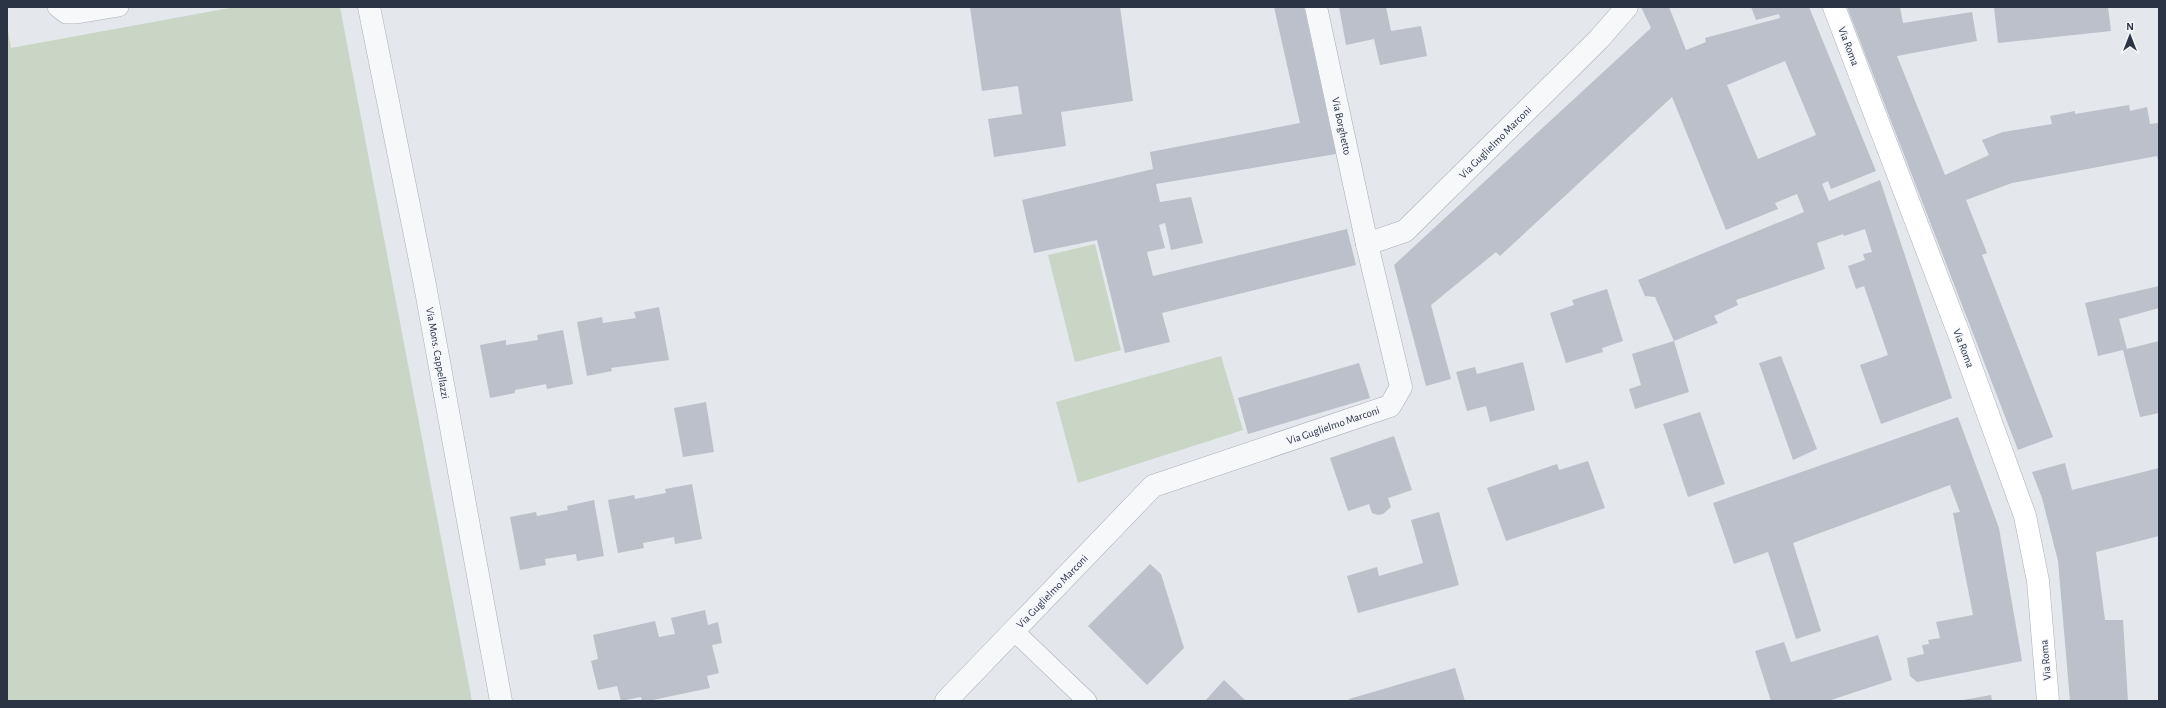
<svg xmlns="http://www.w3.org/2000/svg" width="2166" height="708" font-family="'Alegreya Sans',sans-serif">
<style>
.park{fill:#c9d6c5}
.building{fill:#bbc0ca;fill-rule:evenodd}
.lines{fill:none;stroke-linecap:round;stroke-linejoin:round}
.lane-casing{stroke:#a9aeb7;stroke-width:20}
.street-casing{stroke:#a9aeb7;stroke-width:23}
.secondary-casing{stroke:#a9aeb7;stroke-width:23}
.lane{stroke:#f7f8fa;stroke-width:19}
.street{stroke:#f7f8fa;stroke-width:22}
.secondary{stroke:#fff;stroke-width:22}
.labels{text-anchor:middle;stroke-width:3;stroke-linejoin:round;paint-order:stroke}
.street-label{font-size:11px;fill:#2b3445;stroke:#f4f6f9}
</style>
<rect width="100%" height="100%" fill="#e4e7ec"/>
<g class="park">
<polygon points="235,7 340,7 472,701 7,701 7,25 11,48"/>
<polygon points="1095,244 1121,350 1075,362 1048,255"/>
<polygon points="1221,356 1243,430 1078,483 1056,402"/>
</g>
<g class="building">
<polygon points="970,7 1120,7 1133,101 1061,112 1066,146 994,157 988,119 1022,114 1018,86 982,91"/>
<polygon points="1274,7 1304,7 1336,154 1156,184 1160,202 1191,197 1203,243 1171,250 1165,223 1159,225 1165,248 1147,252 1153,276 1347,229 1356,265 1162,313 1170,342 1125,353 1097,240 1034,253 1022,200 1153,169 1150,152 1300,123"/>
<polygon points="1339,7 1386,7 1391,31 1421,26 1427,56 1380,65 1374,39 1346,45"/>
<path d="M1641,7H1669L1686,50L1706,42L1705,38L1780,18L1779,14L1756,20L1751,7H1809L1876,171L1831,189L1828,181L1822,184L1829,201L1880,180L1952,398L1881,424L1860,365L1888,355L1864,286L1856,289L1848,266L1865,260L1863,254L1872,252L1865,229L1844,236L1843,234L1817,243L1825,269L1736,300L1738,305L1714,316L1718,323L1674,341L1655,297L1645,296L1638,280L1804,212L1797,194L1775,203L1778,209L1726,230L1672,97L1500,256L1496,252L1431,305L1451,379L1426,386L1394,265L1651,28ZM1785,61L1816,135L1758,159L1727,85Z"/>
<polygon points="1847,7 1900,7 1903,23 1972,12 1977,41 1897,56 1945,175 1989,155 1982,140 2003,132 2052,124 2050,116 2075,111 2075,114 2129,105 2130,111 2147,107 2150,124 2159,123 2159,164 2157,156 2012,183 1966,200 1987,253 1982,255 2053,437 2018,450"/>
<polygon points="1994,7 2108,7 2111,31 1998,43"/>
<polygon points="2159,286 2159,308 2119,319 2127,349 2159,341 2159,413 2140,417 2123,350 2098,356 2085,303"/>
<polygon points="1607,289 1623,341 1602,348 1603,352 1566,363 1550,313 1574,305 1572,300"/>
<polygon points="659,307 669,360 611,368 612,371 587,376 577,322 602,317 603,323 636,318 634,312"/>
<polygon points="563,330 573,384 547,389 546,384 515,390 515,393 490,398 480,345 506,340 506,345 538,340 537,335"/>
<polygon points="1674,341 1689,392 1635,409 1629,389 1641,385 1632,354"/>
<polygon points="1781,356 1817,449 1793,460 1759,363"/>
<polygon points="1523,362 1535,410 1490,422 1486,406 1467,411 1456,372 1475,367 1477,374"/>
<polygon points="1359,363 1370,398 1248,434 1238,398"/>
<polygon points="706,402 714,452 683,457 674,408"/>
<polygon points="1700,412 1725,484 1688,497 1663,424"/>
<polygon points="1958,417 1999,528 2022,661 1917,682 1910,676 1907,658 1924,654 1922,645 1929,644 1928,640 1940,638 1936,622 1973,615 1953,513 1960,512 1950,485 1793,543 1821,631 1796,639 1768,552 1734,564 1713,503"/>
<polygon points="1394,436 1412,490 1388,498 1391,507 1383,514 1378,515 1372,513 1369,504 1348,511 1330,458"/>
<polygon points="1588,461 1605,508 1506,541 1487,488 1557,464 1559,470"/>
<polygon points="2065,463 2072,490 2159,468 2159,536 2096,552 2105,620 2123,620 2128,701 2070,701 2058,561 2042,498 2032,472"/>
<polygon points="692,484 702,539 675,544 674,537 643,543 644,548 618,553 608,500 634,495 635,499 666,493 665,489"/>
<polygon points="594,500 604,556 577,561 576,554 545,559 546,565 520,570 510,517 536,512 537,516 568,510 567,506"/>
<polygon points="1439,512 1459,585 1358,613 1347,576 1377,567 1379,576 1423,563 1411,520"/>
<polygon points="1150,564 1161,574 1184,648 1147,685 1088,626"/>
<polygon points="705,610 708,625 718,622 722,643 712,645 719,673 707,676 710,688 648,701 642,701 641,697 621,701 617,686 598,690 591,661 598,659 593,635 655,621 659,637 675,634 671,618"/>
<polygon points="1878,635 1892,680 1828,701 1771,701 1755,651 1784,642 1791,662"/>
<polygon points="1455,668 1465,701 1349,701 1349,699"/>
<polygon points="1224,680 1246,701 1205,701"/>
<polygon points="1991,695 1992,701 1963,701 1963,700"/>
</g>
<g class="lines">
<g class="lane-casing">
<g id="lane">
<polyline points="57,7 66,14 77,14 119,7"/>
<polyline points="1014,631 1087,701"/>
</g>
</g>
<g class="street-casing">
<g id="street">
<polyline points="369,7 424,280 501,701"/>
<polyline points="1367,244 1405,231 1599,39 1627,7"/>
<polyline points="946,701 1153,486 1390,406 1401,387 1367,244 1316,7"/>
</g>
</g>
<g class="secondary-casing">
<polyline id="secondary" points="1834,7 1959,334 2025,516 2038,581 2048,701"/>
</g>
<use href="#lane" class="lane"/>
<use href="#street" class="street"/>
<use href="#secondary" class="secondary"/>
</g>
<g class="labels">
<g class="street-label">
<text transform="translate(1849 46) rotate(69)" y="4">Via Roma</text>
<text transform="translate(1342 126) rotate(78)" y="4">Via Borghetto</text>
<text transform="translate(1495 142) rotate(-45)" y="4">Via Guglielmo Marconi</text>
<text transform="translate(1964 348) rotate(69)" y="4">Via Roma</text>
<text transform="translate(438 353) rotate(80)" y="4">Via Mons. Cappellazzi</text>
<text transform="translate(1333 425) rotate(-19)" y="4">Via Guglielmo Marconi</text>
<text transform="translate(1052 591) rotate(-46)" y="4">Via Guglielmo Marconi</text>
<text transform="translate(2045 660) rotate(-95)" y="4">Via Roma</text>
</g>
</g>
<rect width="2166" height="708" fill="none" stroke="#2b3445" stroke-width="16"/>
<g transform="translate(2130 36)" stroke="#f4f6f9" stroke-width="3" paint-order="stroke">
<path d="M0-3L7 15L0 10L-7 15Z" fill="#2b3445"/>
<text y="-6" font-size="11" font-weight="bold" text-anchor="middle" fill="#2b3445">N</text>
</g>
</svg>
